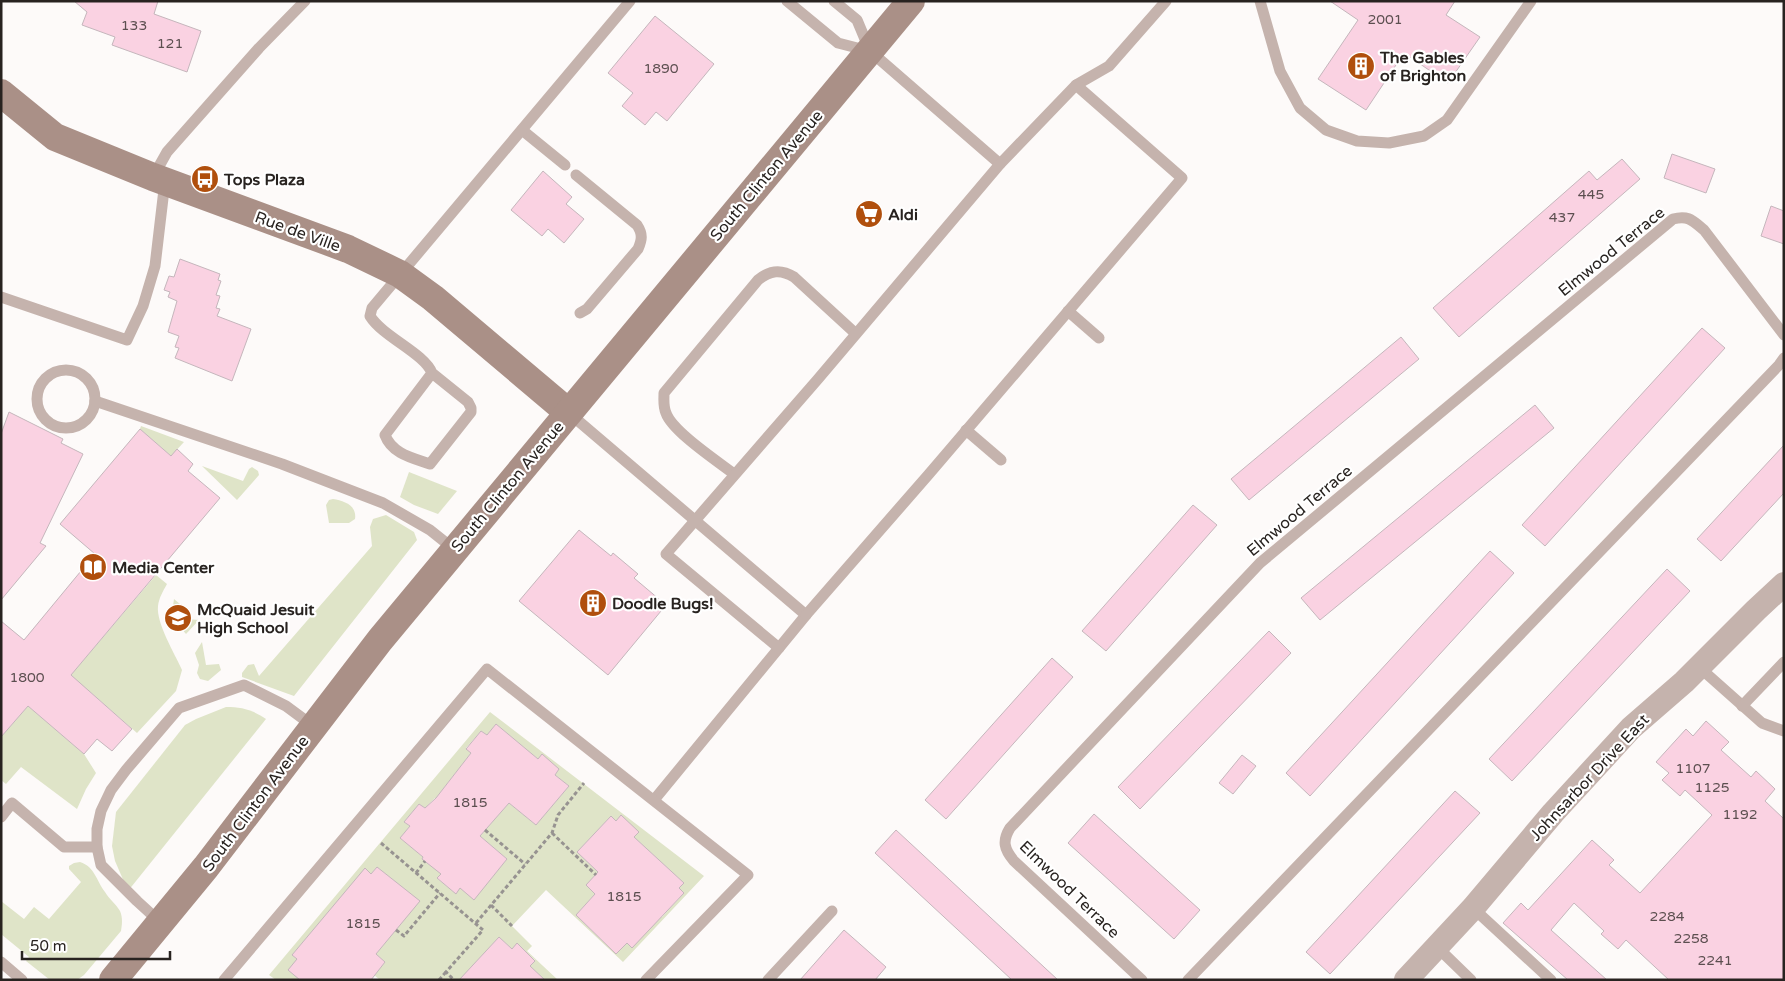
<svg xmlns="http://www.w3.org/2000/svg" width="1785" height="981" font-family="'Varela Round',sans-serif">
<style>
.green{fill:#dfe4c8;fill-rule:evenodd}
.building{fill:#fad2e2;stroke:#c5b6bc}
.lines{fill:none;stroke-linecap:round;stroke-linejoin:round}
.path{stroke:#979391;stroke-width:3;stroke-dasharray:4 2.5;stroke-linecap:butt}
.lane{stroke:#c5b3ad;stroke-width:11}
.street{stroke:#c5b3ad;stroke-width:24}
.secondary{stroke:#aa9087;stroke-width:28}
.labels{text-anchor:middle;stroke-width:4.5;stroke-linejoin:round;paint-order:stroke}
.number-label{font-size:14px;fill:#5c4f50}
.poi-label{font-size:16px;font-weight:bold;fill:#282320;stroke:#fff;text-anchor:start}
.street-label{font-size:16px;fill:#282320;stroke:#fff}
</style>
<rect width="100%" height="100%" fill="#fdfaf9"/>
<g class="green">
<polygon points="141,426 184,442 171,456 140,429"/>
<polygon points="202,466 243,481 249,469 252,467 258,471 259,475 237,500"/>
<polygon points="409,472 457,491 438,514 414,505 400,497"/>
<path d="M333,499C344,501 357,505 355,519L349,523H329L326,505L329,500Z"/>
<polygon points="386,515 414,532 417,540 294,696 242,677 242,673 248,665 254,664 259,676 372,546 370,527 373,519"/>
<path d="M156,575L167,584C163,591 159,598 158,606C156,623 175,654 182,670L176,691L137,733L88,690L63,684Z"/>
<path d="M174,599L187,610L186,619L199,620L186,634C177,624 171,613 174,599Z"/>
<polygon points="202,642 206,665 219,664 221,670 208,681 200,679 197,673 199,665 195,653"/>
<polygon points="28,706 84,754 96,773 86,789 77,809 21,767 6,784 1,780 1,737"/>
<path d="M226,707C242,707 253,710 266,719L128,891L115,861L112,846L116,812L185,725L196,719Z"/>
<path d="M490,712L704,876L623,962L546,890L512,926L532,946L527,951L558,980H545L530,966L535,960L517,944L512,949L499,937L463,976L466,980H380L374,975L385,962L376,954L419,901L377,867L371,874L365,869L292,955L297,959L298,980H276L269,975ZM496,724L538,759L559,769L555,775L569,786L536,825L509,803L480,836L507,859L474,899L460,888L455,893L438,879L442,872L422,859L423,857L400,838L410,826L404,822L419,804L425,808L435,798L441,802L440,793L471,753L466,748L481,731L487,735ZM611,816L616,821L621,816L639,832L634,837L684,883L679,888L684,893L662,917L655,911L632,948L627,943L616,954L576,915L595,894L586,885L598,872L577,852Z"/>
<path d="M80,862C95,867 96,880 105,892C109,899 116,904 120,911C123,918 122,925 121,931L84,975L77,980H50L26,961L29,957L1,934V901L24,919L34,907L49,919L81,882L69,869V866L74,863Z"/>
</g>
<g class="building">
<polygon points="74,1 158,1 154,14 201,31 187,72 112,45 115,37 82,25 87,12"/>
<polygon points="1330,1 1455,1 1446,15 1480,37 1448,83 1404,53 1366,110 1318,79 1358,20"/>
<polygon points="655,16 714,64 667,121 656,112 645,125 622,106 633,93 608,73"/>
<polygon points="1672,154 1715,169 1706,193 1664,178"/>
<polygon points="1622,159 1640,179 1459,337 1433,308 1589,171 1597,180"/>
<polygon points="543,171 572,197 566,204 584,219 564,243 548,229 542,236 511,210"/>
<polygon points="1771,206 1784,211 1784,244 1761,236"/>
<polygon points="180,259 220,274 218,280 221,281 216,295 220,296 216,308 220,309 217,316 251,329 232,381 175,358 179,348 175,347 179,336 168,332 177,301 168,297 170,292 164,290 169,276 174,277"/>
<polygon points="1702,328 1725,348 1545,546 1522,525"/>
<polygon points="1401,337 1419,359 1249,500 1231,479"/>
<polygon points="1535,405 1554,428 1320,620 1301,598"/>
<polygon points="9,412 63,439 61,443 83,454 40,543 46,546 1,600 1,434"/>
<polygon points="140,429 171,456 177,449 193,464 188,471 220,498 71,675 132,729 112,751 97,739 84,754 28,706 1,737 1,621 24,640 95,554 60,524"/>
<polygon points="1784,445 1784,493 1721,561 1697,539"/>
<polygon points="1193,505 1217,525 1106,651 1082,631"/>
<polygon points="579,530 611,556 613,553 638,574 634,578 666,605 608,675 519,601"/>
<polygon points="1490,551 1514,573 1310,796 1286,773"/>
<polygon points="1667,569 1690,591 1512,781 1489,759"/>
<polygon points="1269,631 1291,653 1140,809 1118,787"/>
<polygon points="1052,658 1073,677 946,819 925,800"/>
<polygon points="1706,721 1729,742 1721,750 1751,777 1756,771 1775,789 1765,801 1784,819 1784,980 1669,980 1626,940 1618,949 1601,934 1604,931 1574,903 1551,930 1607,980 1568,980 1503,923 1521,903 1528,910 1592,840 1614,860 1609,865 1640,893 1712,815 1685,790 1680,796 1662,780 1669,773 1656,762 1686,729 1693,736"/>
<polygon points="496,724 538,759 542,754 559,769 555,775 569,786 536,825 509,803 480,836 507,859 474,900 460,888 456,894 437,878 441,874 422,859 423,857 400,838 410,826 404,822 419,804 425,808 436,798 471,753 466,749 481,731 487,735"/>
<polygon points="1242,755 1256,766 1233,794 1219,783"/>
<polygon points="1455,791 1480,813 1330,974 1306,952"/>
<polygon points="1094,814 1200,910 1174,939 1068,843"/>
<polygon points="621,815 639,832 634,837 684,883 679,888 684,893 632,948 627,943 616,954 576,915 595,894 586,885 598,872 577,852 611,816 616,821"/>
<polygon points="896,830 1058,980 1012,980 875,853"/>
<polygon points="377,867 420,901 376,954 385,962 371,980 300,980 288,970 297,959 292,955 365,868 371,874"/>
<polygon points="844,930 886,967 875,980 800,980"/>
<polygon points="499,937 512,949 517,943 535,961 530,966 545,980 459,980"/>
</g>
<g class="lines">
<g class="path">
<polyline points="485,830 525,864"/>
<polyline points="552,833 596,875"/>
<polyline points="381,843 483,930 446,972 454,980"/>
<polyline points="416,873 425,861"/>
<polyline points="491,905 512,926"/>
<polyline points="476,923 552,833 558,815 584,783"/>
<polyline points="396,930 404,936 440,893"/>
<polyline points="439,980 446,972"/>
</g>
<g class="lane">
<polyline points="787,1 838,43 869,51"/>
<polyline points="834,1 857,20 870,51 1000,164"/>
<polyline points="1260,1 1280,71 1300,108 1326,130 1357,141 1389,143 1424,136 1447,120 1531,1"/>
<polyline points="1076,85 1109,66 1166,1"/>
<polyline points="522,130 565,165"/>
<path d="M576,175L637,225C643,234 642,240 638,249L587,309L580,313"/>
<polyline points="153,177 167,152 259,48 305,1"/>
<polyline points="1,297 127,340 143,306 155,266 165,181"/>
<polyline points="1068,311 1099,338"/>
<circle cx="66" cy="399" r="29"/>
<path d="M432,373L468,402L471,408V412L430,464C413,458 392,454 385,435L432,373C424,353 383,337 370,316L372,308L630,1"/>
<polyline points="95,401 282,464 383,503 430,530 455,550"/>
<polyline points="569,413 806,615 654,800"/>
<polyline points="966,430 1001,460"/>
<path d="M734,474C717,461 672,431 666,413C663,406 664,400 664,393L758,280C770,270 781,269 794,277L855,333"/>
<polyline points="779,648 666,554 818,379 1000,164 1076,85 1182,178 929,474 806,615"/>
<polyline points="1699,667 1762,723 1784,731"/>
<polyline points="1742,706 1784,662"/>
<polyline points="1,817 12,803 64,847 97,847"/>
<polyline points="1473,908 1551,980"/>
<polyline points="161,923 137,901 101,865 97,847 97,829 101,811 111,790 126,770 179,708 244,685 286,706 313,726"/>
<polyline points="1437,947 1471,980"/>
<polyline points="1,962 22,980"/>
<polyline points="224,980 487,669 748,875 646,980"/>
<polyline points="768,980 832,911"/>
<path d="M1142,980L1014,861C1004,849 1002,841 1010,828L1260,563L1673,219C1688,215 1692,220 1704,230L1784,335"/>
<polyline points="1188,980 1779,365 1784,358"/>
</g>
<polyline class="street" points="1406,980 1473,908 1553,813 1631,728 1684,682 1756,610 1784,584"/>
<g class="secondary">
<polyline points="1,93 55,137 153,177 348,249 400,274 433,298 568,412"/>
<polyline points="113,980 206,867 380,640 911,1"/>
</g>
</g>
<defs>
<g id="building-disc" transform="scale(1.4375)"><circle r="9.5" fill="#b04f0d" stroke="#fff"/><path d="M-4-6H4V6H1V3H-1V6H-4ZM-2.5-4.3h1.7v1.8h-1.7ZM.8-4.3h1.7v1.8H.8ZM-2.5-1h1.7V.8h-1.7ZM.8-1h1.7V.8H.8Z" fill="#fff"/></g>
<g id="bus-disc" transform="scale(1.4375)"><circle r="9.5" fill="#b04f0d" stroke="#fff"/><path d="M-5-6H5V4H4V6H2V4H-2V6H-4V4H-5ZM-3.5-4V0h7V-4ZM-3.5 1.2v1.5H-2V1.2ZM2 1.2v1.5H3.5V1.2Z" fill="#fff"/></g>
<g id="supermarket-disc" transform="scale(1.4375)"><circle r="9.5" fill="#b04f0d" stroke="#fff"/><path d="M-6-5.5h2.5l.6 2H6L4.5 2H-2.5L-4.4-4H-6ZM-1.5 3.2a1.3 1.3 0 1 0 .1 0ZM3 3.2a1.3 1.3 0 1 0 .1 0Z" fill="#fff"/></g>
<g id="library-disc" transform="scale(1.4375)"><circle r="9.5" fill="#b04f0d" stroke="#fff"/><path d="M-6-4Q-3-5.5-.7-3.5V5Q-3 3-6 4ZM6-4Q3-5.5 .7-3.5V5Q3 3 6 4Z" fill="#fff"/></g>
<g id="school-disc" transform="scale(1.4375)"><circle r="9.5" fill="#b04f0d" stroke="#fff"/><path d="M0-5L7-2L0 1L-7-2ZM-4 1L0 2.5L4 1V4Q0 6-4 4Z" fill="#fff"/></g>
</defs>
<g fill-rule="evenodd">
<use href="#building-disc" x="1361" y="66"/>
<use href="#bus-disc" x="205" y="179"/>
<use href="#supermarket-disc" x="869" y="214"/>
<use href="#library-disc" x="93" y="567"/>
<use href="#building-disc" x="593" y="603"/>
<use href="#school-disc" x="178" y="618"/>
</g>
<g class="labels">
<g class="number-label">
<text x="1385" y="24">2001</text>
<text x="134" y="30">133</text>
<text x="170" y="48">121</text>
<text x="661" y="73">1890</text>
<text x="1591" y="199">445</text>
<text x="1562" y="222">437</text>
<text x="27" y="682">1800</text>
<text x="1693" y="773">1107</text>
<text x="1712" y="792">1125</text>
<text x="470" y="807">1815</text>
<text x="1740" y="819">1192</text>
<text x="624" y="901">1815</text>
<text x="1667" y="921">2284</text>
<text x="363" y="928">1815</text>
<text x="1691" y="943">2258</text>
<text x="1715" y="965">2241</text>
</g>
<g class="poi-label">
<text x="1380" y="63">The Gables<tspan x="1380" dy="18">of Brighton</tspan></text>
<text x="224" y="185">Tops Plaza</text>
<text x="888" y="220">Aldi</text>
<text x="112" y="573">Media Center</text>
<text x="612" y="609">Doodle Bugs!</text>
<text x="197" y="615">McQuaid Jesuit<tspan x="197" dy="18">High School</tspan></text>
</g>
<g class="street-label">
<text transform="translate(766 175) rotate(-50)" y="6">South Clinton Avenue</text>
<text transform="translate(298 231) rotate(20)" y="6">Rue de Ville</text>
<text transform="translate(1611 251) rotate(-39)" y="6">Elmwood Terrace</text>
<text transform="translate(507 486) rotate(-50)" y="6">South Clinton Avenue</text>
<text transform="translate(1299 510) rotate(-40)" y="6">Elmwood Terrace</text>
<text transform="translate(1589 777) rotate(-47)" y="6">Johnsarbor Drive East</text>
<text transform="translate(255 803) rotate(-53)" y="6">South Clinton Avenue</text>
<text transform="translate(1070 889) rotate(44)" y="6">Elmwood Terrace</text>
</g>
</g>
<rect width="1785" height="981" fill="none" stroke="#282320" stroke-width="5"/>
<path d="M22 951v8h148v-8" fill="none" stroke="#282320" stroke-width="2.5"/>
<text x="30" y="951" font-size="15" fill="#282320" stroke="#ffffff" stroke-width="4" paint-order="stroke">50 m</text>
</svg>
